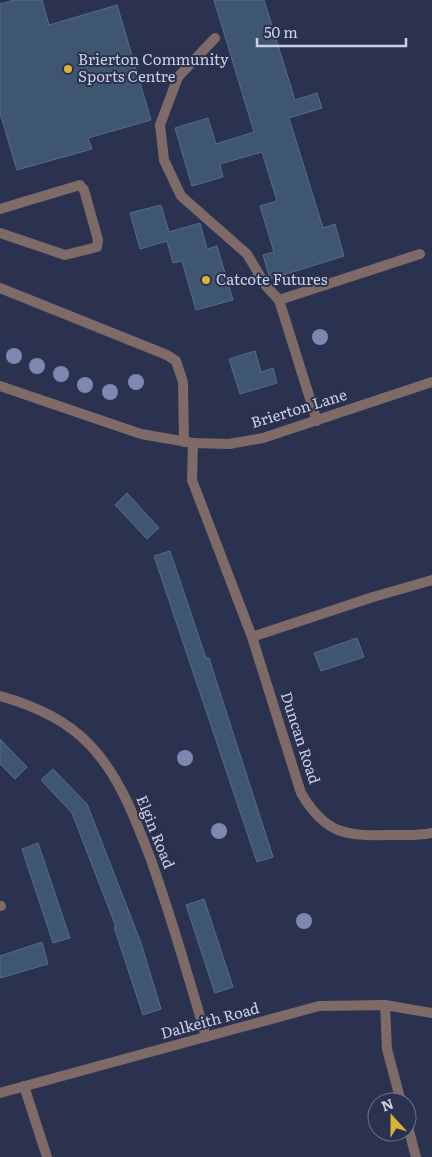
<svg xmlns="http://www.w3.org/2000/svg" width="432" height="1157" font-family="Literata,serif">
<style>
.building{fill:#3e5670;stroke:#546d89}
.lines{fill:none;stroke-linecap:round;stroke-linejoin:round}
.lane{stroke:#7e6b68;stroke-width:10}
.street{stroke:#7e6b68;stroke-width:10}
.tree{fill:#7d88b0}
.poi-dot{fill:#d8b434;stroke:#2b324f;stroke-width:2}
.labels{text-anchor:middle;stroke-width:4;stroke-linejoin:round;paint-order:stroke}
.poi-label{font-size:15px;fill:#cbd1e4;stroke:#2b324f;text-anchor:start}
.street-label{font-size:15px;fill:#cbd1e4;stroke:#2b324f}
</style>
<rect width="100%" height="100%" fill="#2b324f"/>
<g class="building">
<polygon points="14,0 42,0 49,25 117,5 151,120 88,138 92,149 17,170 0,113 0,4"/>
<polygon points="214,0 264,0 295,100 317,93 322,108 289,118 323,228 335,224 344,256 270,279 263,255 274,252 260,206 277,201 262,152 220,164 223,177 192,186 175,128 208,118 216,144 254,132"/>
<polygon points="161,205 169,232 200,223 207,249 217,246 233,300 196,310 182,261 173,263 167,241 140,249 130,213"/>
<polygon points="255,351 261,372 273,368 277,383 240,394 229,359"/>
<polygon points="127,493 159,528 147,539 115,505"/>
<polygon points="170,551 206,658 209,658 216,680 273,857 257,862 154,556"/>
<polygon points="357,638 364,657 321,671 314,653"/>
<polygon points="0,739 27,767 15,779 0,764"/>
<polygon points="53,769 87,804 141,943 161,1009 143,1015 114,927 116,927 72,813 41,780"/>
<polygon points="38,843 70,938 53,943 22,849"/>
<polygon points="204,899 233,987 215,993 186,905"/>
<polygon points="42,942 48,964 0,978 0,956"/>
</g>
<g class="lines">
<g class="lane">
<polyline points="215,38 178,77 160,125 164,160 181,196 247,254 266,286 279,300"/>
<polyline points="0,209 80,185 84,190 98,240 97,247 65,255 0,233"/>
<polyline points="0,288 167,355 176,361 183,382 184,442"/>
<polyline points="317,421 279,300 420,254"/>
</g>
<g class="street">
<polyline points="0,386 141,434 193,443 229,444 263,438 432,382"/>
<path d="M193,443L192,480L252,637L301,793C325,834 345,836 389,835C403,835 418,836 432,833"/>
<polyline points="252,637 373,597 432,580"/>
<path d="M0,696C33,705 65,719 89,744C120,776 135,819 151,860C172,919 189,978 206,1037"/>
<polyline points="0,906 1,906"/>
<polyline points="385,1005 387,1049 401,1102"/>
<polyline points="24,1086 47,1157"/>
<polyline points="0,1093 319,1006 385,1005 432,1013"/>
<polyline points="407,1123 416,1157"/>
</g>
</g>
<g class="tree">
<circle cx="320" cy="337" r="8"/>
<circle cx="14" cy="356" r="8"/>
<circle cx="37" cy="366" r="8"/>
<circle cx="61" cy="374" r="8"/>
<circle cx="136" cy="382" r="8"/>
<circle cx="85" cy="385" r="8"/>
<circle cx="110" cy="392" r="8"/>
<circle cx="185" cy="758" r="8"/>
<circle cx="219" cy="831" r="8"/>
<circle cx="304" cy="921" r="8"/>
</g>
<g class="poi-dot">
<circle cx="68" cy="69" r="5"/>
<circle cx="206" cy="280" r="5"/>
</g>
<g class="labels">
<g class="poi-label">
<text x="78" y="65">Brierton Community<tspan x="78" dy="17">Sports Centre</tspan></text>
<text x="216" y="285">Catcote Futures</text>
</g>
<g class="street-label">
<text transform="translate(299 409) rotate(-17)" y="5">Brierton Lane</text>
<text transform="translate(300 738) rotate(72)" y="5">Duncan Road</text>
<text transform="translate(155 832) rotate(68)" y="5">Elgin Road</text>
<text transform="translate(210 1021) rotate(-15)" y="5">Dalkeith Road</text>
</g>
</g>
<g transform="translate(392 1117) rotate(339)"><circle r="24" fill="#2b324f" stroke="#6b728b"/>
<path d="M0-4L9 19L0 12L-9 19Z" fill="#d8b434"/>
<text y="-8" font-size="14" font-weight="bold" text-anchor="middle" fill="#cbd1e4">N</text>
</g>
<path d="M257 38v8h149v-8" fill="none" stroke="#cbd1e4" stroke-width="2.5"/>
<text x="264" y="38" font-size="15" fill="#cbd1e4" stroke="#2b324f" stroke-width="4" paint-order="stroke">50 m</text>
</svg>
